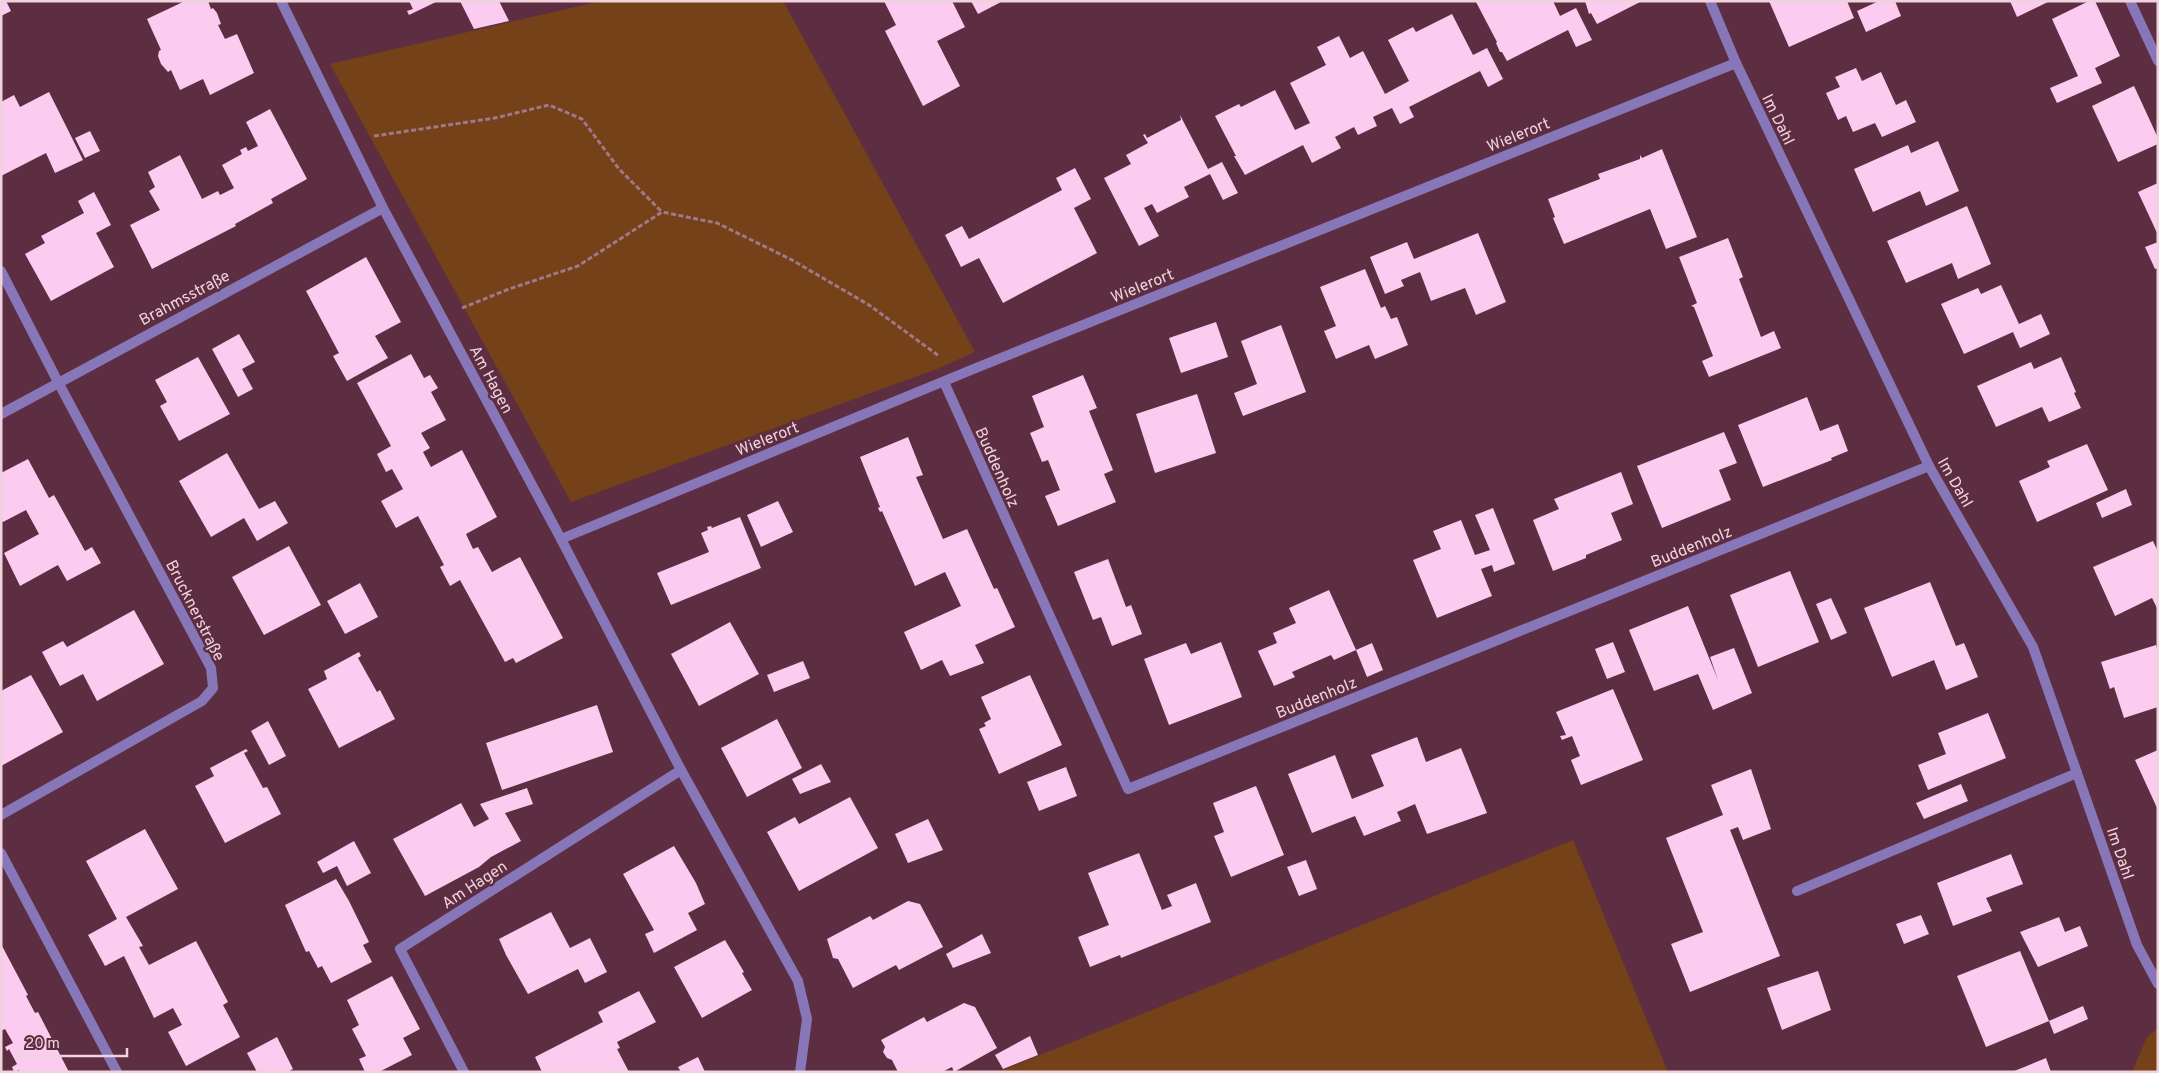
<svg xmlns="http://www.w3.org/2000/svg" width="2159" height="1073" font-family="Overpass,sans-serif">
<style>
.green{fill:#744118}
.building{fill:#fccbf0}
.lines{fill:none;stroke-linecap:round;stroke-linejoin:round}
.path{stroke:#a07888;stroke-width:3;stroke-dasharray:5 2.5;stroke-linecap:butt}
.service{stroke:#8877b8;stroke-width:10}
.minor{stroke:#8877b8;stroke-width:10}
.labels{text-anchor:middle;stroke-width:5;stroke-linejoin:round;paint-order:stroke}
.street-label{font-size:16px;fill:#f0d2dd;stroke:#5d2e41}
</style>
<rect width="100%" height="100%" fill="#5d2e41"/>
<g class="green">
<polygon points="601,1 783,1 975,352 937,369 571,502 330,64"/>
<polygon points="1573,840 1668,1072 998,1072"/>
<polygon points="2158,1028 2158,1072 2132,1072 2147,1037"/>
</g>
<g class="building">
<polygon points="1,1 6,1 11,11 1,16"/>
<polygon points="185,1 208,1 211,9 213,8 217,13 221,24 218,25 225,39 237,34 254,73 210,95 203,79 180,90 171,70 168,72 161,64 158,56 159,51 161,50 147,19"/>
<polygon points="409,1 438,1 409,15 407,11 413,9"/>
<polygon points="460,1 499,1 509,21 474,29"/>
<polygon points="884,1 952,1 965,27 937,41 960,86 923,106 885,31 896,25"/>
<polygon points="971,1 1003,1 978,14"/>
<polygon points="1478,1 1553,1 1560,16 1576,8 1592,40 1576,47 1568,30 1507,61 1502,52 1500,52 1496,43 1497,42 1476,2"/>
<polygon points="1585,1 1642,1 1597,24 1591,13 1589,14"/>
<polygon points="1769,1 1847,1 1854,18 1789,47"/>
<polygon points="1879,1 1895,1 1901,16 1866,32 1857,11"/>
<polygon points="2010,1 2050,1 2017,17"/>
<polygon points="2089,1 2095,1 2120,56 2095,68 2102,83 2057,103 2050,88 2078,76 2052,19"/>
<polygon points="1452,14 1473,55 1487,48 1503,79 1488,87 1480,71 1409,107 1414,117 1400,124 1392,108 1373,117 1377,126 1358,135 1354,127 1335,137 1341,148 1312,163 1303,145 1245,175 1234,156 1236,156 1215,116 1239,104 1241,107 1275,90 1295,130 1310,123 1290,83 1326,65 1317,47 1339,36 1350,58 1363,51 1385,94 1409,81 1388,40 1413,27 1416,32"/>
<polygon points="1856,68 1862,81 1881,72 1896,105 1906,100 1916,122 1882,137 1875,123 1853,132 1846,116 1838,120 1826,93 1840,87 1835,77"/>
<polygon points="2134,86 2158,138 2158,144 2118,162 2092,106"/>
<polygon points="49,92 83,160 55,173 46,153 1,176 1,102 14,95 20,107"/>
<polygon points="270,109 307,179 271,199 273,203 235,224 236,226 152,269 130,225 160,210 149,191 155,187 148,172 180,155 202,199 218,191 220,195 234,188 222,165 242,154 240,150 246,147 248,151 258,146 246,122"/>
<polygon points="1180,115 1208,169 1222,162 1238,193 1223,200 1210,174 1184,187 1189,197 1157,213 1152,204 1144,208 1159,236 1139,246 1104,178 1131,164 1126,155 1148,143 1143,135 1145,134 1147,138 1181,120"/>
<polygon points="90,131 100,151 85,158 75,138"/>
<polygon points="1938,141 1959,191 1926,206 1920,191 1873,212 1854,169 1908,145 1911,153"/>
<polygon points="1662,149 1697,237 1666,249 1650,209 1564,244 1553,218 1555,217 1548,199 1600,179 1598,174 1640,159 1640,155 1642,158"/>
<polygon points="1075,168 1091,199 1074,208 1097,253 1003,303 979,258 961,267 945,235 962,226 969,239 1062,190 1056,178"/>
<polygon points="2158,183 2158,235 2138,192"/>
<polygon points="94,192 111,225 96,233 114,267 51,301 25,254 45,243 41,236 84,213 78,201"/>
<polygon points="1967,206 1991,264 1958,279 1952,263 1906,283 1887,241"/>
<polygon points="1478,233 1506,302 1476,315 1465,288 1431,301 1420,272 1401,280 1404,286 1385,294 1370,257 1407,242 1414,259"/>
<polygon points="1728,238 1743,277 1739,279 1761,337 1774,331 1781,348 1709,377 1702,361 1713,356 1694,307 1691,306 1697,303 1679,257"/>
<polygon points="2158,242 2158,268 2155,269 2145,247"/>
<polygon points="366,257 401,322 375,336 388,358 347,381 333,356 339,353 306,291"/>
<polygon points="1365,269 1381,308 1385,306 1391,319 1397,317 1408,345 1375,359 1369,345 1336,359 1324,331 1336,326 1320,287"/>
<polygon points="2001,285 2019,324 2041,314 2050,334 2020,348 2013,332 1964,354 1941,304 1978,288 1981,294"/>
<polygon points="1216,322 1228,357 1181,373 1169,338"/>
<polygon points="1281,325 1306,392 1243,416 1234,393 1257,384 1241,341"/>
<polygon points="239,334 255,362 242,369 253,389 238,397 212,349"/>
<polygon points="411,354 424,378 430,375 438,388 431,392 446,420 421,433 430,448 423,452 431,467 462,450 497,517 466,534 473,549 478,547 492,572 520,557 563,638 516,663 513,658 505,662 460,580 450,586 440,567 444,565 418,516 396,528 381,501 403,489 392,469 386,472 377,454 391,446 357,383"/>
<polygon points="198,357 230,414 179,441 160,406 167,402 155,380"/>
<polygon points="2061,357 2076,392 2074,393 2081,408 2049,422 2042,407 1996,427 1977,386 2031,362 2034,369"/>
<polygon points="1083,375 1097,408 1089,411 1113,470 1104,474 1116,502 1058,526 1045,496 1060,490 1048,460 1042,462 1030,433 1044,427 1032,396"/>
<polygon points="1197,394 1216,453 1155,473 1136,414"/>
<polygon points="1807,397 1820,431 1838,424 1848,451 1831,458 1832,460 1763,487 1738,425"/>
<polygon points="1724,432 1737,463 1719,470 1731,500 1662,528 1637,466"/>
<polygon points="908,437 923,475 916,477 943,539 967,529 994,589 997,588 998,590 1015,627 975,645 984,663 950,676 942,660 921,670 904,632 961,606 945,572 915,586 882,511 880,512 878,508 880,507 860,457"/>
<polygon points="2087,444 2108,490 2037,522 2019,481 2050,467 2047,461"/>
<polygon points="227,453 259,509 275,501 288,523 257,541 244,518 211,537 179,481"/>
<polygon points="28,459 49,498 54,495 85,551 92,547 101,563 67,581 58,565 20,586 4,553 39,534 26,510 3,522 1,520 1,473"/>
<polygon points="1621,472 1633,504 1611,513 1622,540 1586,555 1586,558 1553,571 1533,520 1559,509 1554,499"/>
<polygon points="2126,489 2132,505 2102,518 2096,503"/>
<polygon points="778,501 793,532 761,547 747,515"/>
<polygon points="1493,508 1515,564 1494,572 1492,565 1481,569 1492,596 1437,618 1413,560 1441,549 1433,531 1461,520 1475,555 1490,550 1475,515"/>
<polygon points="740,517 761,568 671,605 657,573 709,552 701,533 708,530 707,527 711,526 712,528"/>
<polygon points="2153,541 2158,552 2158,610 2152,598 2115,616 2093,567"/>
<polygon points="289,546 321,605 264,635 232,577"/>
<polygon points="1108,559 1126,607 1131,605 1142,634 1112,646 1101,617 1093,620 1074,572"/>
<polygon points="1790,571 1819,642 1758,667 1730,595"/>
<polygon points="1930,582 1956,646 1964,643 1978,677 1946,690 1934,660 1892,677 1864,608"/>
<polygon points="360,583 378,617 345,634 327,601"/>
<polygon points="1329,590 1356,650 1372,643 1383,670 1367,677 1356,650 1334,660 1331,655 1292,672 1295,677 1274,686 1258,651 1277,643 1273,633 1296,623 1289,608"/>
<polygon points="1831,598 1847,633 1831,640 1816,604"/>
<polygon points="1688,606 1718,680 1710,657 1734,648 1752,693 1713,710 1698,674 1654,691 1629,630"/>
<polygon points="134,610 164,664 97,701 83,674 60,686 42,652 63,641 67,647"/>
<polygon points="730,622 759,674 699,706 671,654"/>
<polygon points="1221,642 1242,697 1169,725 1144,659 1186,643 1191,654"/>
<polygon points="1613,642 1625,672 1607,679 1595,649"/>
<polygon points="2156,645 2158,652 2158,707 2124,718 2114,687 2110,689 2101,662"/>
<polygon points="359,652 361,656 358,658 377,692 380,690 395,719 339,748 308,689 327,679 324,671"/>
<polygon points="803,661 810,678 774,692 767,675"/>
<polygon points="31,675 63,732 1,766 1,691"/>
<polygon points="1030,675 1062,745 999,774 979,729 986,726 984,723 991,719 981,697"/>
<polygon points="1613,689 1643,760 1581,785 1571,760 1580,756 1572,736 1562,740 1560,736 1566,735 1556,712"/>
<polygon points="597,705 613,752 502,790 486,743"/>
<polygon points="1988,713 2006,758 1928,790 1918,765 1946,754 1938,733"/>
<polygon points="777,719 802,768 747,797 721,748"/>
<polygon points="268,721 286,756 269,765 251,731"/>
<polygon points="1417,737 1426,762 1461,748 1487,813 1427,834 1415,804 1397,812 1401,821 1364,836 1355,816 1312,833 1288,774 1335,755 1352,799 1384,786 1371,755"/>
<polygon points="246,749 248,751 244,753 263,788 267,787 281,814 225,843 195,786 214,776 210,768"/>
<polygon points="2158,750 2158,810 2135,760"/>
<polygon points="821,764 831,782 800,794 792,779"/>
<polygon points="1066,767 1077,796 1039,811 1027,782"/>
<polygon points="1751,769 1771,829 1743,840 1738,827 1730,830 1780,956 1690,992 1671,944 1703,932 1666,838 1723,815 1711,785"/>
<polygon points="1961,784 1968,801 1924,819 1916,803"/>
<polygon points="1256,786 1284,855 1231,877 1214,836 1224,832 1213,803"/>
<polygon points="527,788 533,804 505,813 521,841 491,857 479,867 425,896 393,839 461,803 474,827 489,819 480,804"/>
<polygon points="850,797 878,848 799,891 767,832 795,817 799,824"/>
<polygon points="928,819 943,850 908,863 895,834"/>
<polygon points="145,829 178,889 126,917 143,946 139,947 149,965 196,941 228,1002 223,1005 240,1037 186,1066 168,1032 182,1025 173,1008 154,1018 124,956 105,966 88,935 117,919 86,861"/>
<polygon points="354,841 371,873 347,886 337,866 323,873 317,862"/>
<polygon points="674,846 696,883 705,904 688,913 697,930 654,953 645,934 654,930 623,874"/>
<polygon points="1139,853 1162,910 1172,906 1167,895 1196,883 1211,922 1121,958 1120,955 1090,967 1078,937 1109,925 1088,873"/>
<polygon points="2011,854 2023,884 1986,898 1992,911 1953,926 1937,883"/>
<polygon points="1306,860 1317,889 1299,896 1287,867"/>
<polygon points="336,879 349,901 369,942 363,945 372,962 331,983 322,966 318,968 309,951 306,952 285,905"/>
<polygon points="908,901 920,904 943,947 899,970 896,965 853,988 838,959 833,958 827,939 870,916 873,920"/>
<polygon points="551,912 570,948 590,938 607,972 585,983 578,969 528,994 506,955 499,939"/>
<polygon points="1921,915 1929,934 1904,944 1896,924"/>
<polygon points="2059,917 2065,932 2080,926 2088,946 2038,967 2020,932"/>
<polygon points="982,934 991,953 953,968 946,954"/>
<polygon points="725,940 744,972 742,973 752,990 702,1018 674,967"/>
<polygon points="1,944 28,995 26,996 35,1013 38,1012 69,1072 20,1072 19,1070 14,1072 12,1067 17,1064 9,1049 7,1051 5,1047 13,1043 5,1029 1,1031"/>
<polygon points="2020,951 2049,1021 1986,1047 1957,976"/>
<polygon points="1818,971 1831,1010 1782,1030 1767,988"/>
<polygon points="392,976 420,1029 403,1038 412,1055 379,1072 365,1072 359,1059 366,1056 352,1029 359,1025 347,1000"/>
<polygon points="639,991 656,1022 617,1042 620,1048 617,1049 629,1072 542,1072 535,1057 603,1022 598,1012"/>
<polygon points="964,1003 975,1007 997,1048 954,1072 952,1067 942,1072 898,1072 892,1060 887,1058 883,1052 885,1047 881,1040 924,1017 927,1022"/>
<polygon points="2083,1006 2088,1019 2054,1034 2049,1021"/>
<polygon points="1030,1036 1038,1055 1003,1069 995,1055"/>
<polygon points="277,1037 293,1069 287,1072 257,1072 247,1053"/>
<polygon points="698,1057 705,1072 681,1072 678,1067"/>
<polygon points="2046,1058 2051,1072 2012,1072"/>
</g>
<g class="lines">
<g class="path">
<polyline points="374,136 495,118 549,105 582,119 619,169 662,212"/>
<polyline points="462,308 509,289 578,266 662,212 717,223 792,260 869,305 939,356"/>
</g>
<polyline class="service" points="1797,891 2077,773"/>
<g class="minor">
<polyline points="281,1 383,208 561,539 681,770 798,981 807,1019 800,1072"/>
<polyline points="1710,1 1736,63 1929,466 2033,647 2137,945 2158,984"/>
<polyline points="2130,1 2158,61"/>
<polyline points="1,271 58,382 211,668 213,688 202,701 1,815"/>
<polyline points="944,382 1128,789 1929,466"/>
<polyline points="1,414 383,208"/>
<polyline points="561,539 976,368 1736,63"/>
<polyline points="1,853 117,1072"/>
<polyline points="464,1072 400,949 681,770"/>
</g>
</g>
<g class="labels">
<g class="street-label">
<text transform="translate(1779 119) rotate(64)" y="6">Im Dahl</text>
<text transform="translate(1518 134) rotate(-22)" y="6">Wielerort</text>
<text transform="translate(1142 285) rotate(-22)" y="6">Wielerort</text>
<text transform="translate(184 297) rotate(-28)" y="6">Brahmsstraße</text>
<text transform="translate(492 379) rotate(62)" y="6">Am Hagen</text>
<text transform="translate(767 438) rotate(-22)" y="6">Wielerort</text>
<text transform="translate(998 467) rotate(66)" y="6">Buddenholz</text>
<text transform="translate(1956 482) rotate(60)" y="6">Im Dahl</text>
<text transform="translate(1691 546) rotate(-22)" y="6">Buddenholz</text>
<text transform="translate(196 610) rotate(63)" y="6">Brucknerstraße</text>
<text transform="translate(1316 697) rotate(-22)" y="6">Buddenholz</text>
<text transform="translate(2121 853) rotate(71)" y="6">Im Dahl</text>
<text transform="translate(474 884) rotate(-33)" y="6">Am Hagen</text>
</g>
</g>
<rect width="2159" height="1073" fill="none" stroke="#f0d2dd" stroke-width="5"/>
<path d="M18 1048v8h109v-8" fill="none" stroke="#f0d2dd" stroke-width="2.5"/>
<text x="25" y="1048" font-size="15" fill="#f0d2dd" stroke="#5d2e41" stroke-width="4" paint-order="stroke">20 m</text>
</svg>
